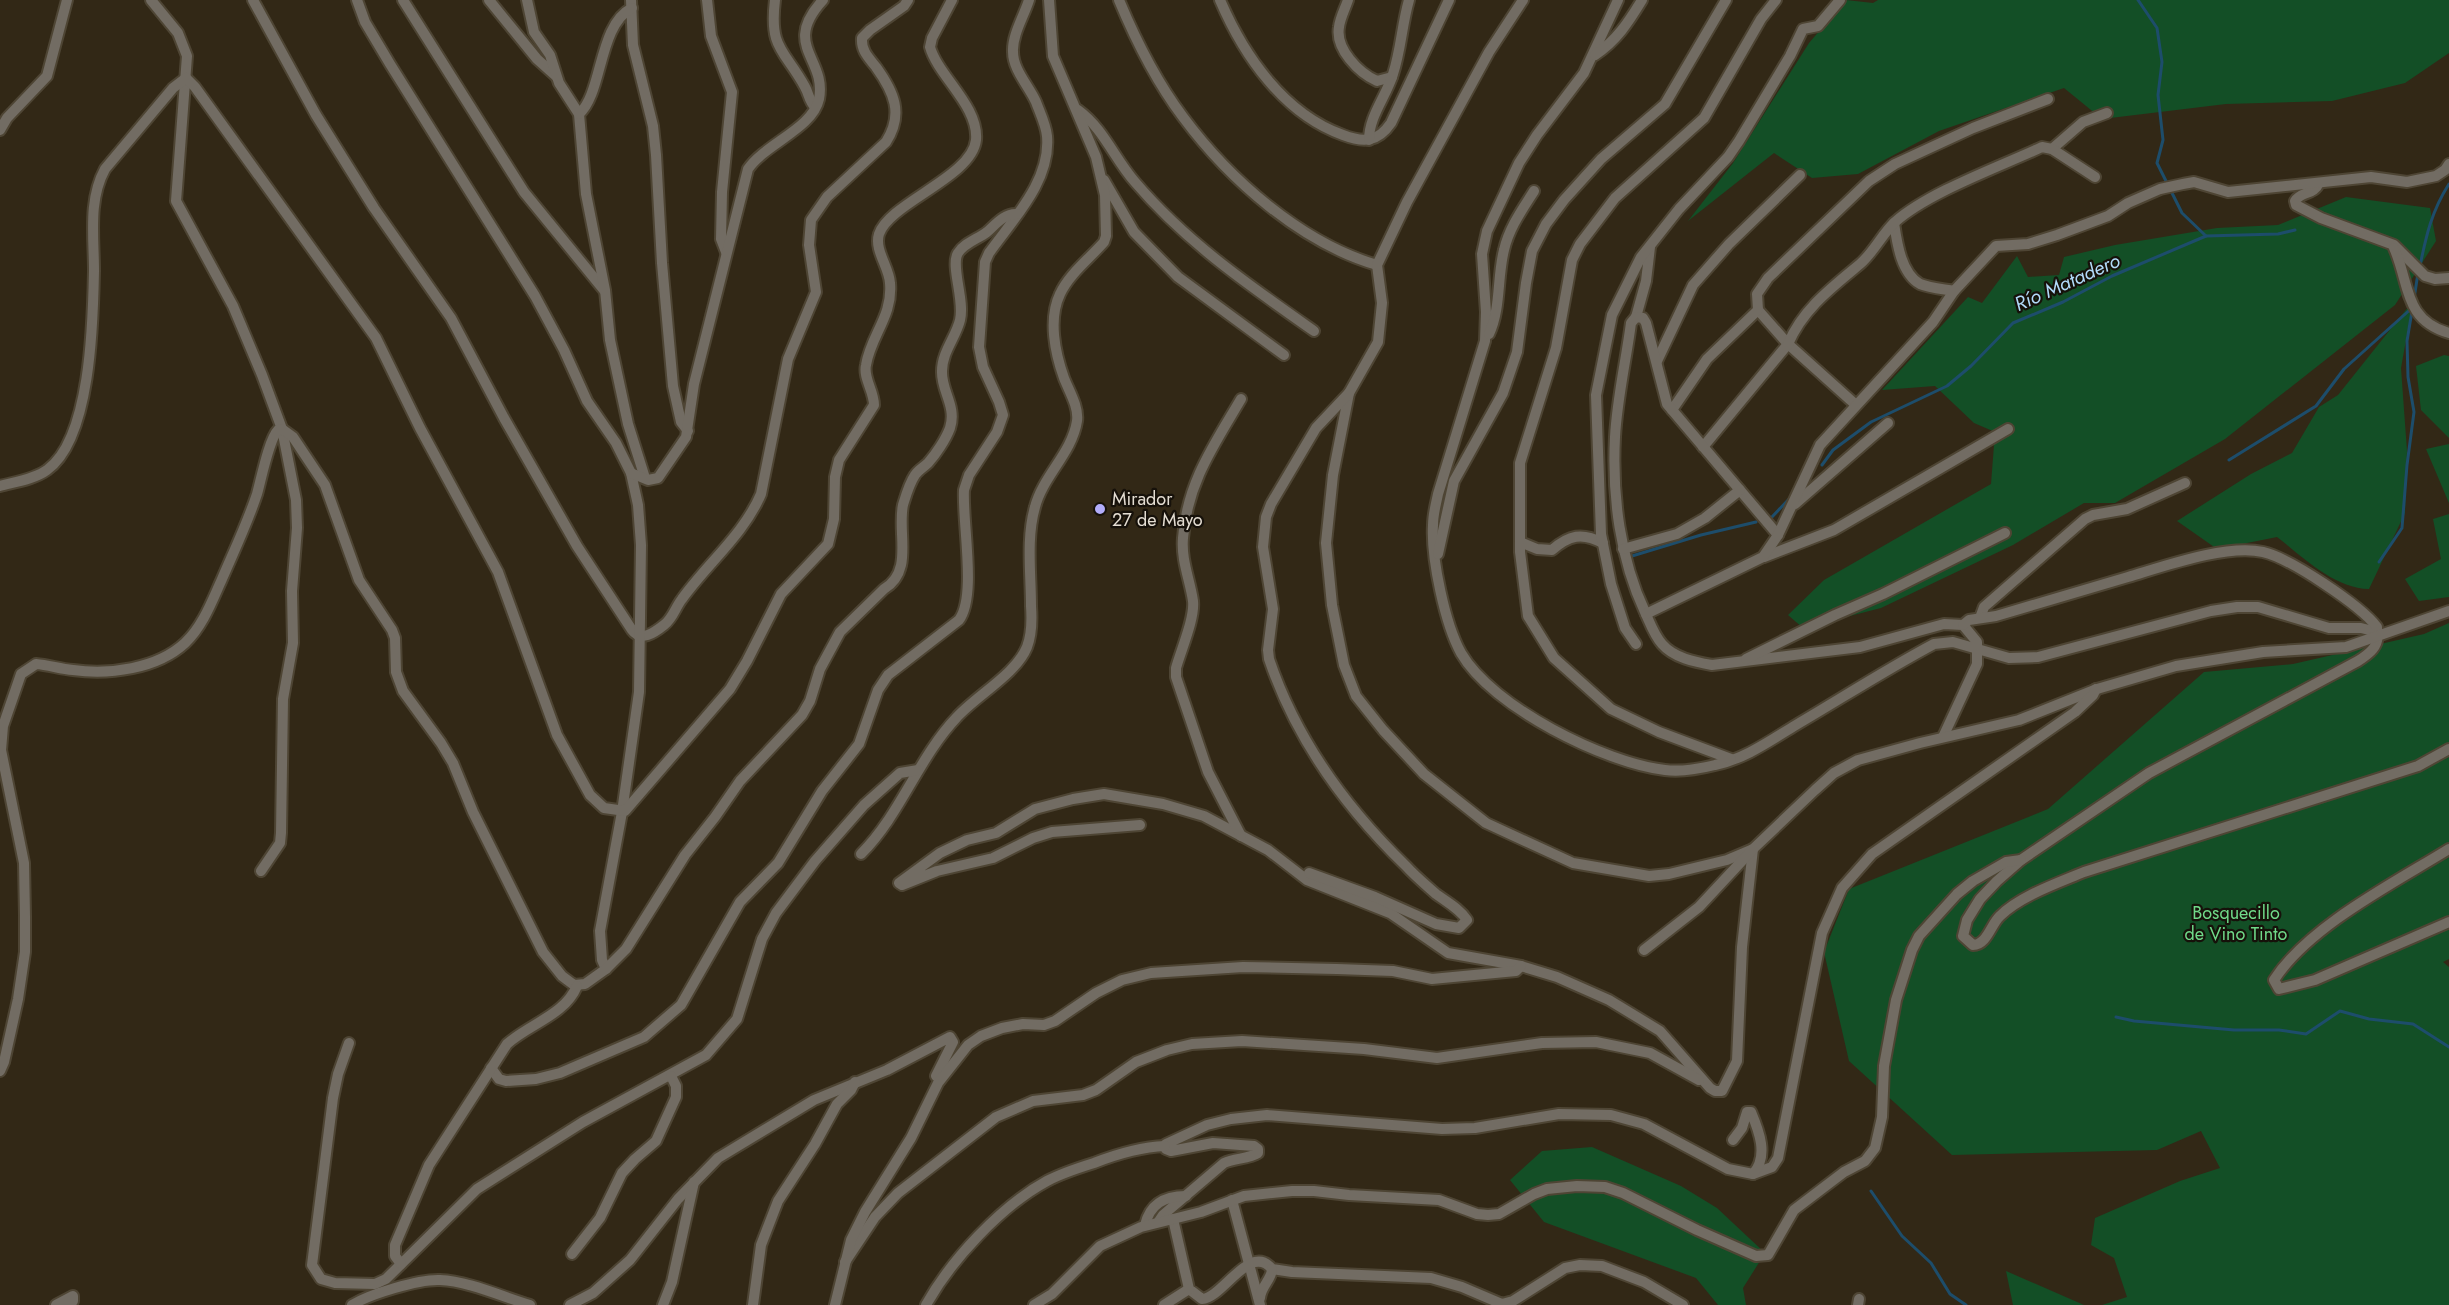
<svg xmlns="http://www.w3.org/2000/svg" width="2449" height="1305" font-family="Jost,sans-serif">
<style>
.green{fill:#134f26}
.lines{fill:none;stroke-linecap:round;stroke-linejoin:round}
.stream{stroke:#1d4d6b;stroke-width:3}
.street-casing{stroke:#4e4534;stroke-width:14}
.street{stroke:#726c63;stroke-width:10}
.poi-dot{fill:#b2adfa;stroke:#16110a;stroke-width:2}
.labels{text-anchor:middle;stroke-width:4.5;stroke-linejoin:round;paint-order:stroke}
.poi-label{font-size:18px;fill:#e4ddd2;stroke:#16110a;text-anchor:start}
.park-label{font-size:18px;fill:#70da89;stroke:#16110a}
.water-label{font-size:20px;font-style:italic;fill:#b1daf9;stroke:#16110a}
</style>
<rect width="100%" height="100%" fill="#322816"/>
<g class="green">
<polygon points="1846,0 1873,3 1878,0 2449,0 2449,53 2405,83 2332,101 2226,104 2102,119 2064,88 1939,131 1858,174 1812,178 1774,153 1688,221 1733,163 1809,43"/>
<polygon points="2346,197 2430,208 2436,241 2395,305 2225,439 2115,503 2084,503 2013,545 1881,608 1803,628 1788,615 1824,580 1991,484 1995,432 1974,423 1935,386 1882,390 1968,297 1982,303 2017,256 2028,277 2059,275 2064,257 2115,245 2217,228 2278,225"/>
<path d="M2413,301L2401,368L2407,451L2405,513L2369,589C2334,588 2304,558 2277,537L2217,549L2177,521L2251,474L2292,453L2319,407L2338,395Z"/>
<polygon points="2444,355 2449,356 2449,438 2421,410 2416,366"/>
<polygon points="2449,444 2449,503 2426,449"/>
<polygon points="2449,514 2449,597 2419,601 2405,579 2441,559 2433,519"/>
<polygon points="2449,623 2449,959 2443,962 2449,967 2449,1305 2102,1305 2127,1297 2114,1258 2091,1245 2095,1218 2180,1181 2220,1168 2201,1131 2157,1150 1952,1155 1849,1061 1824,952 1849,889 2048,809 2204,672 2293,664 2424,634"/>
<polygon points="1592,1147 1681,1186 1717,1208 1765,1253 1743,1288 1746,1305 1718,1305 1696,1278 1544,1222 1510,1180 1542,1151"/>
<polygon points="2006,1271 2084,1305 2013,1305"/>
</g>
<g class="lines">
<g class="stream">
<polyline points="2138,0 2157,28 2162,62 2158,95 2163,140 2157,163 2167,183"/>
<polyline points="2170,189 2182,213 2206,236"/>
<path d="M2420,266C2426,236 2432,210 2449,184"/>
<polyline points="2414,299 2418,273"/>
<polyline points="2229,460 2316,406 2344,369 2413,307"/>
<polyline points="1822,465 1833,450 1871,422 1947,386 1971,366 2013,323 2063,302 2112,276 2206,236 2278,234 2295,230"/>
<polyline points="1771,518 1790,498"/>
<polyline points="1632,556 1701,535 1756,522"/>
<polyline points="2379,562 2402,528 2407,465 2414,412 2408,377 2407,341 2412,311"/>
<polyline points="2116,1017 2134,1021 2234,1030 2279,1030 2306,1034 2340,1011 2369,1019 2413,1024 2449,1047"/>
<polyline points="1871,1191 1902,1236 1931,1263 1950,1294 1966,1305"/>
</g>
<g class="street-casing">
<g id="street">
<polyline points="151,0 178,33 187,56 176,201 233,306 262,375 282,429 296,500 297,528 292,591 293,643 283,699 281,833 280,843 261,871"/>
<path d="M253,0L316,115L374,208L451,318L504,418L577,546L632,630C641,642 654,633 664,625C673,618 675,608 682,599C707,564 744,534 761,494L788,359L816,292L809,245L811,220L827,197L886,142C904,114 894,92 876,67C869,58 861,51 862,38L870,30L904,6L908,0"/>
<polyline points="357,0 365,22 390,64 535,296 564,350 587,401 616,443 631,473 638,505 641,545 639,692 622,812 600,931 602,960 606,969"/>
<polyline points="403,0 524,192 604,290"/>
<polyline points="489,0 537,59 556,76"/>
<polyline points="527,0 534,32 550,55 559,83 579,114 586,194 605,290 610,340 628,424 645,478"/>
<polyline points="631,0 633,45 653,126 656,155 662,263 673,386 681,422 688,431"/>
<polyline points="707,0 711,36 732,92 722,192 721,239 726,252"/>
<path d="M775,0C769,49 784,49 805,87C809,94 809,101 815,107"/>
<path d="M1119,0C1136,41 1156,81 1183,117C1229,179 1301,243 1377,265"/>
<path d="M1220,0C1244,56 1284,114 1343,135C1364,143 1378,142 1391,123L1449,0"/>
<path d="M1348,0C1345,9 1340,18 1339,27C1335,49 1359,73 1377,81L1392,77"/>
<path d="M1618,0L1584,73L1537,135L1519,163L1487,231L1482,254L1486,312L1485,341L1438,494C1436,504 1433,514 1433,525C1431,558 1445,624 1461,653C1492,707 1605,763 1665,770C1681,772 1699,769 1715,765C1745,759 1771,740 1796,725C1842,698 1887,669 1934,644L1953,642L2009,658L2038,657L2211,611L2237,607H2258L2329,628H2361L2377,632C2380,646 2369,654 2358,661L2149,773L2021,860L1997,881L1980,899L1967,920L1963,936L1973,945C1987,945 1991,924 2000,916C2020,896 2058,883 2084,872L2418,766L2449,749"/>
<path d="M1595,55C1617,40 1628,23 1642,0"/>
<path d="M1078,110C1104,129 1114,158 1135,182C1186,242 1250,286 1314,331"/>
<path d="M579,114C603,93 598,25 632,8"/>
<polyline points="0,130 7,118 47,76 67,0"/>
<path d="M1369,140C1369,116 1386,97 1393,74C1401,50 1402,24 1409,0"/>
<polyline points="2052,149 2083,122 2107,113"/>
<polyline points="1104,180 1134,232 1178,277 1284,355"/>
<path d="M2319,183C2314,195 2301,191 2295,201L2296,205L2321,218L2394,245L2425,276L2435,279L2449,278"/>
<path d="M1894,223C1897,243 1901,273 1920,284C1930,288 1943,289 1954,291"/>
<path d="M2394,248C2410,283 2403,320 2449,333"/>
<polyline points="1758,310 1788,344 1856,405"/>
<polyline points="1636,317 1646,281 1650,247"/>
<path d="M1489,334C1501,309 1497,277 1504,250C1509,228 1522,210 1534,191"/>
<polyline points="1657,361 1693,285 1729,244 1800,175"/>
<polyline points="1672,410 1707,359 1758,310 1757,294 1768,278 1869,181 1895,164 1973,128 2048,99"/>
<path d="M1703,447L1788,344C1803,309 1831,288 1860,264C1874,252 1882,234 1895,222C1929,192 1999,167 2042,147L2052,149L2095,177"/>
<path d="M631,473L648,480L658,478L686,437L694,384L748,169C765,144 813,128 819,99C827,58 781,46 823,0"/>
<path d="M0,486C15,482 35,479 47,470C91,439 93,321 94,271C94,237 88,200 105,169L173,88L186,78L195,87L376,338L420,428L498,572L557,735L590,795L604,808L625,811L730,689L747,661L781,594L828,544L834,519L835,477L839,460L874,405C874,391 863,378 866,365C871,335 893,316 890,283C889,267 874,250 879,234C889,203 972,177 976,140C979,106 938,76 930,47L932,38L952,0"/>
<polyline points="1795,504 1888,423"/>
<path d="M1778,535L1667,404L1646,323L1643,318L1636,317L1631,323C1626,361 1617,399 1615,437C1612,496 1620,559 1645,612C1650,623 1654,635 1662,644C1674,658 1695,662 1712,665L1860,647L1944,624L1963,625L1977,642V664L1943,737"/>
<path d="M1520,542L1537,549L1552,550C1569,535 1582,532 1603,543"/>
<polyline points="1623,549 1677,534 1705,518 1740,490"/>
<polyline points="1438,554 1454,481 1503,393 1517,352 1526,283 1532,251 1546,224 1564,200 1601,159 1665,104 1726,0"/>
<polyline points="1764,557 1834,530 2008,429"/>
<polyline points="1646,614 1763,557 1778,535 1820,445 1933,322 1954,291 1996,246 2028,244 2057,235 2108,216 2128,203 2160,189 2183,184 2194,182 2228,192 2371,177 2407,182 2436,176 2445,170 2449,164"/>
<polyline points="1980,618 1984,607 2085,519 2093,515 2127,509 2185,483"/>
<path d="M1963,625L1969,620L1996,616C2040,603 2084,590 2128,577C2165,566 2226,544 2263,552C2290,558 2360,605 2377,627V632"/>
<polyline points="1636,644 1625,628 1611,584 1601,534 1596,395 1612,315 1641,257 1679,209 1728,157 1739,141 1790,56 1803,29 1818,26 1840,0"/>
<polyline points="1746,659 1835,615 1883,594 2005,533"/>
<polyline points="1731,759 1659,732 1611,709 1554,658 1528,616 1520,552 1520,463 1556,348 1572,260 1580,244 1615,198 1704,118 1761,19 1776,0"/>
<polyline points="1140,825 1052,832 1033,838 993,858 937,871 902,885 899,883 940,853 967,840 996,833 1035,809 1073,799 1104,794 1163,804 1204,816 1268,850 1307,880 1390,913 1448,953 1521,966 1557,977 1609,1000 1660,1031 1710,1088 1715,1091 1722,1091 1737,1061 1742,947 1753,849 1727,860 1669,874 1649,876 1573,863 1486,823 1424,774 1383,730 1356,696 1344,665 1332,605 1326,543 1333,475 1349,393"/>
<path d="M1241,836L1208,772L1176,677V668C1181,650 1195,618 1193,601C1190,580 1181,560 1183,538C1187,483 1214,445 1241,399"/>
<path d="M2449,849C2394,883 2309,926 2274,980L2279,989L2315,980L2449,922"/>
<path d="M861,854C901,814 918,758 957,717C977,695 1016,674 1027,647C1032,634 1032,620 1031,606C1031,574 1026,538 1035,507C1043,476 1072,453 1077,421C1079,407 1069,391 1064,378C1055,353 1048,319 1060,294C1069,274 1090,258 1104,242L1106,236L1105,195L1096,157L1053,56L1049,0"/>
<path d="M1309,873L1375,897L1436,924L1459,928L1467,920C1460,909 1447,902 1436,894C1426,885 1415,876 1406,866C1346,808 1296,739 1269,659L1268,650L1273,609L1263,547L1266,517L1271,504L1316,428L1349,393L1378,342L1382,303L1377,265L1407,202L1489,52L1523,0"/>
<polyline points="1644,950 1699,907 1753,849 1815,790 1834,773 1858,760 1920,743 2019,720 2097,689 2176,666 2263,652 2346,647 2449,611"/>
<polyline points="349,1043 338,1074 333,1098 312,1265 321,1279 335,1283 375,1284 386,1279 477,1189 583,1122 706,1055 737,1019 762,939 776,913 815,861 864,805 900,773 918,770"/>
<path d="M491,1068L499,1079L506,1081L536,1079L560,1073L644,1037L681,1005L740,902L778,863L822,791L859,744L878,690L888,675L959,620C977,596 962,522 964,490L969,475L997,432L1003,415L999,402L983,367L979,347L985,262L989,253C1013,219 1051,181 1047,136C1046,125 1040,113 1036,102C1029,86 1013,70 1013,52C1012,35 1024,16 1029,0"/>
<path d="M0,1071L4,1062L18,999L25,952V916L24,863L1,750L3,726L21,674L36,664C49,665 60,669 73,670C109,675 157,669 185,643C203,626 212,601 222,579C234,551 247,524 257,494C261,480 269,439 278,430L282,429L293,437L325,485L359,580L392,630L395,638L396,672L403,691L441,743L453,763L473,812L543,952L562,976L574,985L585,984L606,969L626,949L685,855L715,817L740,781L802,715L810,701L820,669L840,632L884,589C914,571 897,533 903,505C906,495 909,484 915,475C918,470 924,467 928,463C936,454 946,439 950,428C957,406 941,391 942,371C942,352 956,337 960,320C965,300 950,265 958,253C964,243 978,239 987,232C996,224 1005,213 1017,214"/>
<polyline points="1753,1174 1772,1167 1778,1158 1822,933 1842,888 1872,854 2075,712 2093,695 2096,689"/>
<polyline points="1232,1200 1260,1305"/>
<path d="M1173,1219L1189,1289L1202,1299C1223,1298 1250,1242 1272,1269L1292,1272L1431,1278L1462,1287L1502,1304L1513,1301L1565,1268L1580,1265L1602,1266L1644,1282L1683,1305"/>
<path d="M1159,1221L1163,1215L1224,1163C1235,1158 1249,1159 1258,1153V1149L1254,1146L1213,1143L1171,1151L1166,1149V1144L1207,1125L1231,1119L1267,1115L1442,1129L1475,1128L1559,1114L1611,1115L1644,1124L1728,1169L1753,1174C1769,1156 1759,1131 1751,1112H1747L1742,1128L1733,1140"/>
<path d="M1145,1225C1150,1204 1164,1196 1186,1196"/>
<polyline points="572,1254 600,1218 622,1173 635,1159 656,1141 676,1097 676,1086 671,1076"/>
<polyline points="845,1262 875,1217 898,1193 996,1117 1033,1101 1083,1095 1096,1090 1136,1062 1167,1050 1192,1044 1242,1041 1364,1049 1437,1058 1542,1043 1596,1042 1650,1053 1699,1080"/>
<path d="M401,1264L395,1256V1245L429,1165L507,1044C529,1024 565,1015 577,986"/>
<path d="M1260,1298C1261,1286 1272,1279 1272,1269"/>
<polyline points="56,1305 73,1296 73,1301 70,1305"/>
<path d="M352,1305C370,1294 419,1279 440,1280C468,1281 503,1297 530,1305"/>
<polyline points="570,1305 593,1293 630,1260 678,1199 718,1158 814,1100 887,1070 950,1037 953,1042 936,1076"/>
<polyline points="663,1305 672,1282 694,1182"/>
<polyline points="753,1305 761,1245 778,1201 815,1144 837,1104 851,1090 855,1082"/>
<polyline points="835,1305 851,1240 865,1212 911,1138 938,1083 968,1045 981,1036 1002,1028 1023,1024 1044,1025 1055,1021 1096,993 1122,980 1151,973 1243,967 1337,969 1393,971 1432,979 1516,971 1521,966"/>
<path d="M926,1305C951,1260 1001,1206 1047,1181C1062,1173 1078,1168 1094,1163C1117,1154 1140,1147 1165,1146"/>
<polyline points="1034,1305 1052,1294 1100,1246 1141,1227 1201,1212 1244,1196 1292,1191 1314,1191 1349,1195 1439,1200 1477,1214 1488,1215 1499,1214 1534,1194 1547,1189 1577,1186 1605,1187 1623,1193 1697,1230 1756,1256 1768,1255 1794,1210 1844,1172 1865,1161 1875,1148 1882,1117 1884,1066 1896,1000 1912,950 1919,936 1957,894 1973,881 2006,862 2021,860"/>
<polyline points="1164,1305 1189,1289"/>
<polyline points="1858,1305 1859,1299"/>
</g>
</g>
<use href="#street" class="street"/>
</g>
<circle class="poi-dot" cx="1100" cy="509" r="6"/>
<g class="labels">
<g class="poi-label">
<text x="1112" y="505">Mirador<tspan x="1112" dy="21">27 de Mayo</tspan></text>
</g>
<g class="park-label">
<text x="2236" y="919">Bosquecillo<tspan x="2236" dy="21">de Vino Tinto</tspan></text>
</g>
<g class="water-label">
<text transform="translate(2067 282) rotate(-24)" y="7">Río Matadero</text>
</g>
</g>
</svg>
